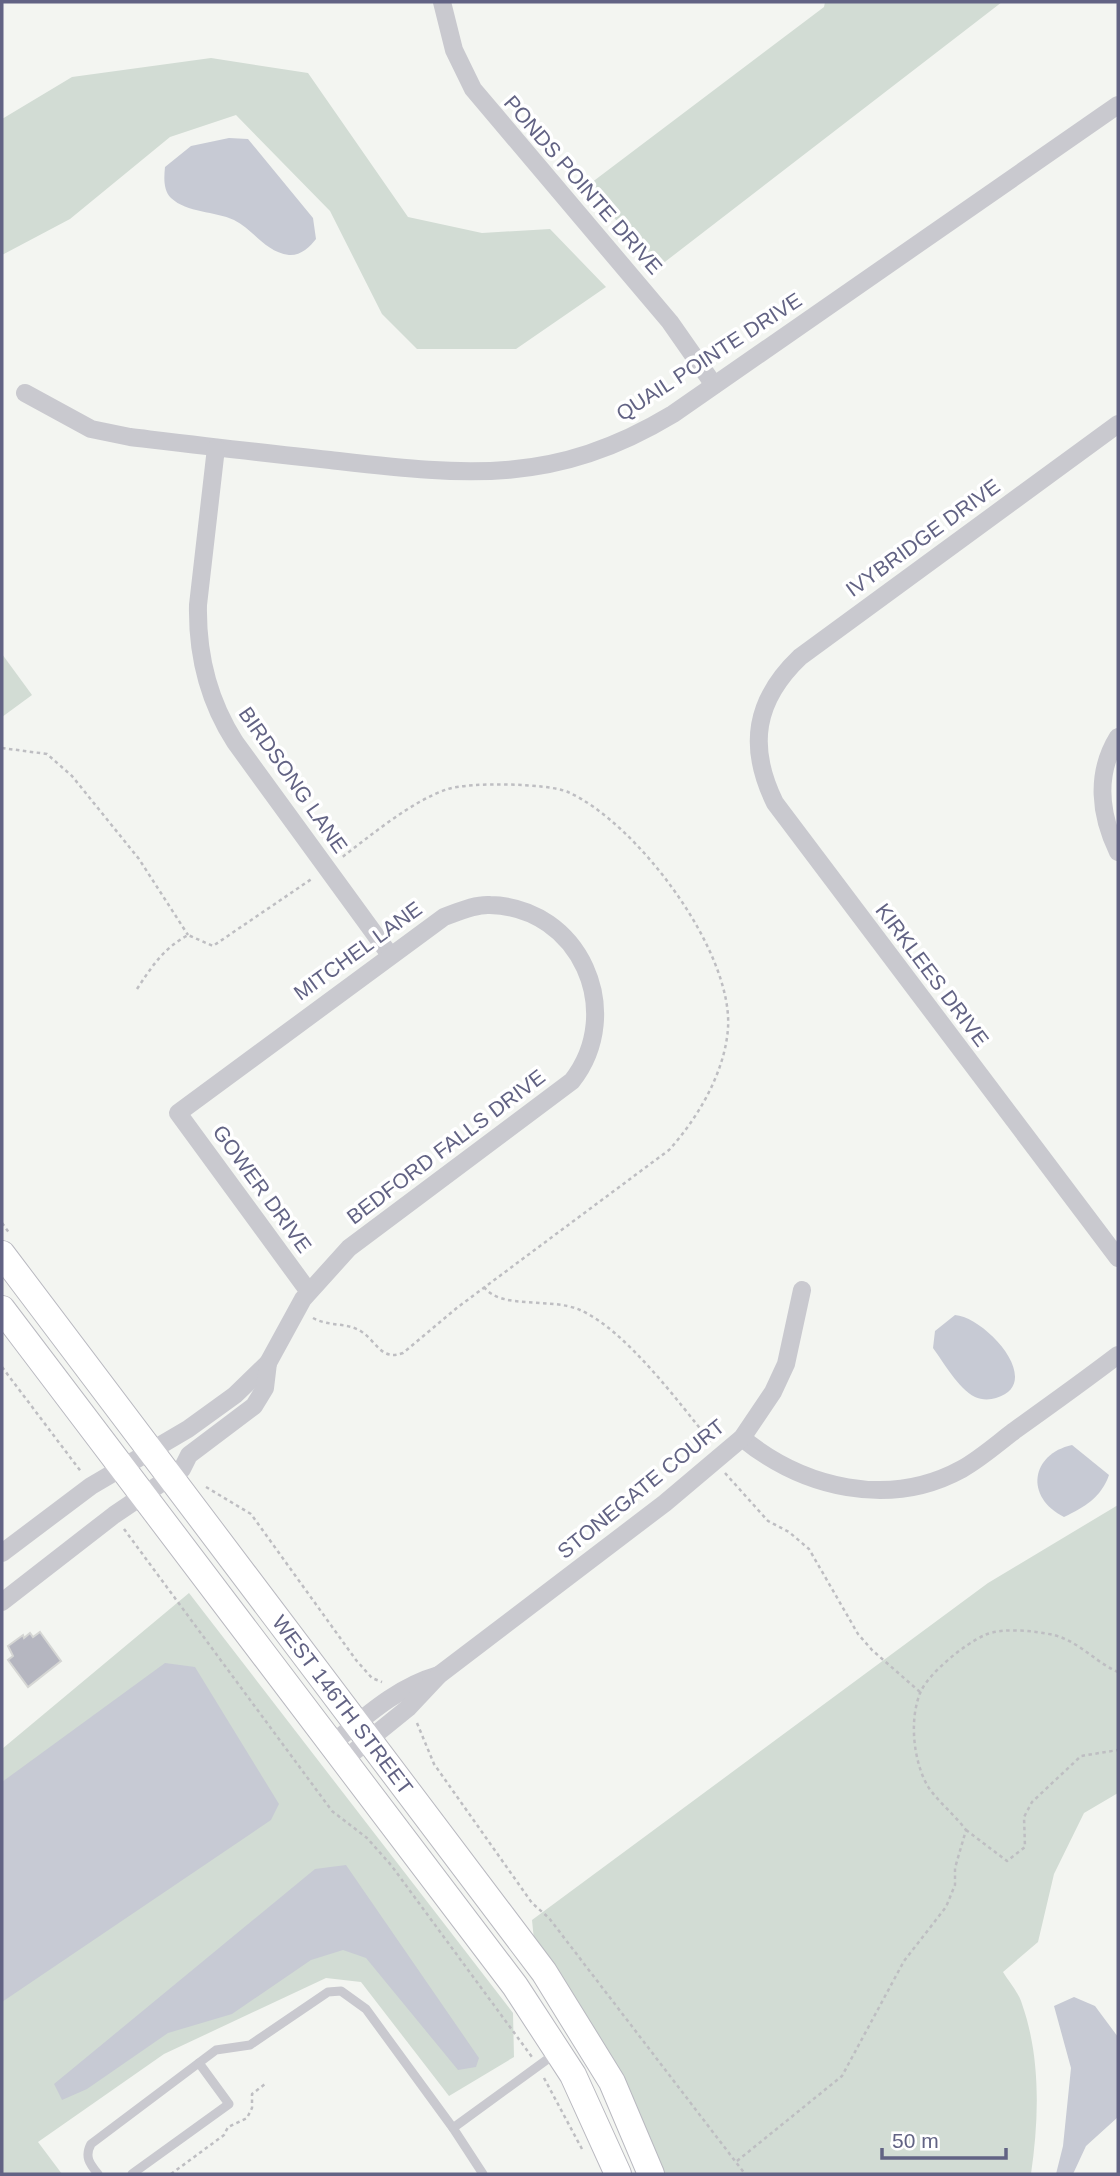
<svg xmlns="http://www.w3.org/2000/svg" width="1120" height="2176" font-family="Arial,sans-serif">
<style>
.green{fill:#d2dcd4}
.water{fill:#c7cad4}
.building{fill:#b5b6c0;stroke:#d5d6d4;stroke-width:2}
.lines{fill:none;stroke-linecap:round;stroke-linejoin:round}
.primary-casing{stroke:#b9b9c0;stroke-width:28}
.path{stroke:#bebec2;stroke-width:2.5;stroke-dasharray:3.5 3.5;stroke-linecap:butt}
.lane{stroke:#c9c9cf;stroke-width:9}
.street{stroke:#c9c9cf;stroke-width:18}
.primary{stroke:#fff;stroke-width:26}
.labels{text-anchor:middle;stroke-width:7;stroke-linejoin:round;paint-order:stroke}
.street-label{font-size:21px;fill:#626384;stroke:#fff}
</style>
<rect width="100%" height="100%" fill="#f3f5f1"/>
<g class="green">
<polygon points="825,2 1002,2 657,268 587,186 824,7"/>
<polygon points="211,58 308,73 408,217 482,233 550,229 606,287 516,349 417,349 382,314 330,211 236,115 170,137 70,219 2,255 2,119 72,77"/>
<polygon points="2,654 32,695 2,717"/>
<path d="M1118,1505V1793L1084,1813L1054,1874L1038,1942L1003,1972C1009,1982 1019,1993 1022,2004C1041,2058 1039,2119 1031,2174H664L628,2086L534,1940L532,1920L988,1583Z"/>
<polygon points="189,1593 513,2013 514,2057 449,2096 361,1982 326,1978 164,2054 38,2142 62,2174 2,2174 2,1749"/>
</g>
<g class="water">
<path d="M229,138L248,139L313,218L316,239C310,247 300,256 289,255C265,252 254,230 234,220C215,211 187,213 171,198C163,190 164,177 165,167L191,146Z"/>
<path d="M955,1315C985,1317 1046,1383 996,1398C990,1400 981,1400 975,1397C958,1388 944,1363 933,1348L935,1331Z"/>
<path d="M1072,1445L1109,1475C1101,1498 1084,1507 1064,1517C1024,1497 1031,1454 1072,1445Z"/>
<polygon points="165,1663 195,1667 279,1804 271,1820 2,2002 2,1782"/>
<polygon points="346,1865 479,2058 476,2067 458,2070 366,1958 343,1950 311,1960 232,2014 168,2033 87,2089 62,2100 54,2084 315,1869"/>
<polygon points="1074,1997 1095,2006 1118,2037 1118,2117 1086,2146 1073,2174 1056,2174 1063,2146 1071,2068 1054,2006"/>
</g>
<polygon class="building" points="40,1632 61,1661 28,1687 8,1660 13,1656 8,1646 23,1635 24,1638 30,1633 33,1637"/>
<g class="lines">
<g class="primary-casing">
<g id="primary">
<path id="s1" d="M2,1254L544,1972L612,2082L651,2174"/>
<polyline points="2,1309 515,1986 573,2075 618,2174"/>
</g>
</g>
<g class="path">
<polyline points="2,748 47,754 72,776 139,859 188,935"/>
<path d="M137,989C152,966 164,948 188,935L213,946L313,878"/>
<polyline points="2,1223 10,1234"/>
<path d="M484,1287C501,1310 551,1297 580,1310C626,1330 679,1403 711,1442"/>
<path d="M313,1318C329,1327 348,1322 362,1332C377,1342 381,1361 403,1353L458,1307L669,1150C698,1118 725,1072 728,1028C733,951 637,823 568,792C547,783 470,782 448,789C413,800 370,836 341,858"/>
<polyline points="2,1367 82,1473"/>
<polyline points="725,1473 768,1521 789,1532 809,1549 858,1634 872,1650 920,1692"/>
<polyline points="206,1487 251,1514 356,1660 372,1678 382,1682"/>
<polyline points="124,1529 332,1811 367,1838 391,1865 532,2057"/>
<polyline points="417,1723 434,1764 532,1903 549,1918 745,2174"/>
<polyline points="966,1830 1007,1861 1025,1847 1024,1817 1032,1802 1081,1756 1118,1750"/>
<polyline points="544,2078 582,2149"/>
<path d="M737,2161L842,2076L904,1961L946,1907L955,1885V1868L966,1830C954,1814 937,1801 927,1785C913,1759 909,1718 921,1691C930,1672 966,1643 985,1635C1003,1627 1035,1631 1054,1635C1080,1642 1095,1662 1118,1672"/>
<polyline points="171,2174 224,2135 228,2127 247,2118 252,2108 252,2094 265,2084"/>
</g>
<g class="lane">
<polyline points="453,2128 483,2174"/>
<path d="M98,2174C90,2164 84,2157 91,2144L216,2050L250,2045L328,1992L341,1991L366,2009L453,2128L556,2053"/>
<polyline points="132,2174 229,2104 199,2063"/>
</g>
<g class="street">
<polyline points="442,2 454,50 473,89 670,322 714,385"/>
<path d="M25,393L91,429L130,437C197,445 263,453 330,460C463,475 552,487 673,414L1118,105"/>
<path d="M1118,424L800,657C755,700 747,746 775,803L1118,1258"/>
<path d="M216,448L198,605C197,654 208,700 235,742L390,955"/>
<path d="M1118,737C1095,774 1100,815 1118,852"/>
<path d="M742,1438C803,1488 889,1509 962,1469C980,1459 997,1444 1014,1431C1049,1406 1084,1381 1118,1355"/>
<polyline points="2,1553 91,1486 188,1429 235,1395 268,1363"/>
<path d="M2,1602L114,1515L182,1469L189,1455L254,1406L265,1388L268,1363L303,1299L349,1248L572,1081C626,1012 580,907 490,905C475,904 458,912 444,917L178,1113L309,1292"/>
<path d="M333,1743C366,1716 397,1687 439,1675"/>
<polyline points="345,1759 408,1708 439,1675 665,1503 742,1438 773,1392 786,1364 802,1290"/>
</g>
<use href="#primary" class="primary"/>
</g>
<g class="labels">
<g class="street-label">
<text transform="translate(583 185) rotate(49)" y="7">PONDS POINTE DRIVE</text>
<text transform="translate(709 357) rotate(-33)" y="7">QUAIL POINTE DRIVE</text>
<text transform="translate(923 538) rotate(-36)" y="7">IVYBRIDGE DRIVE</text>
<text transform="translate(293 780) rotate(55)" y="7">BIRDSONG LANE</text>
<text transform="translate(358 951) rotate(-36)" y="7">MITCHEL LANE</text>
<text transform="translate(932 975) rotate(53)" y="7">KIRKLEES DRIVE</text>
<text transform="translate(446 1147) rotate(-37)" y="7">BEDFORD FALLS DRIVE</text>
<text transform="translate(262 1189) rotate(54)" y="7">GOWER DRIVE</text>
<text transform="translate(641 1489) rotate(-39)" y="7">STONEGATE COURT</text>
<text dy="7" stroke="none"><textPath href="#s1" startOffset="565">WEST 146TH STREET</textPath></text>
</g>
</g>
<rect width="1120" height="2176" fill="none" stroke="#626384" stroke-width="7"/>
<path d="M882 2148v10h124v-10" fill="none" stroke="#626384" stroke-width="3.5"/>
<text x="892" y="2148" font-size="21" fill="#626384" stroke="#ffffff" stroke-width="5" paint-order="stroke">50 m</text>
</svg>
